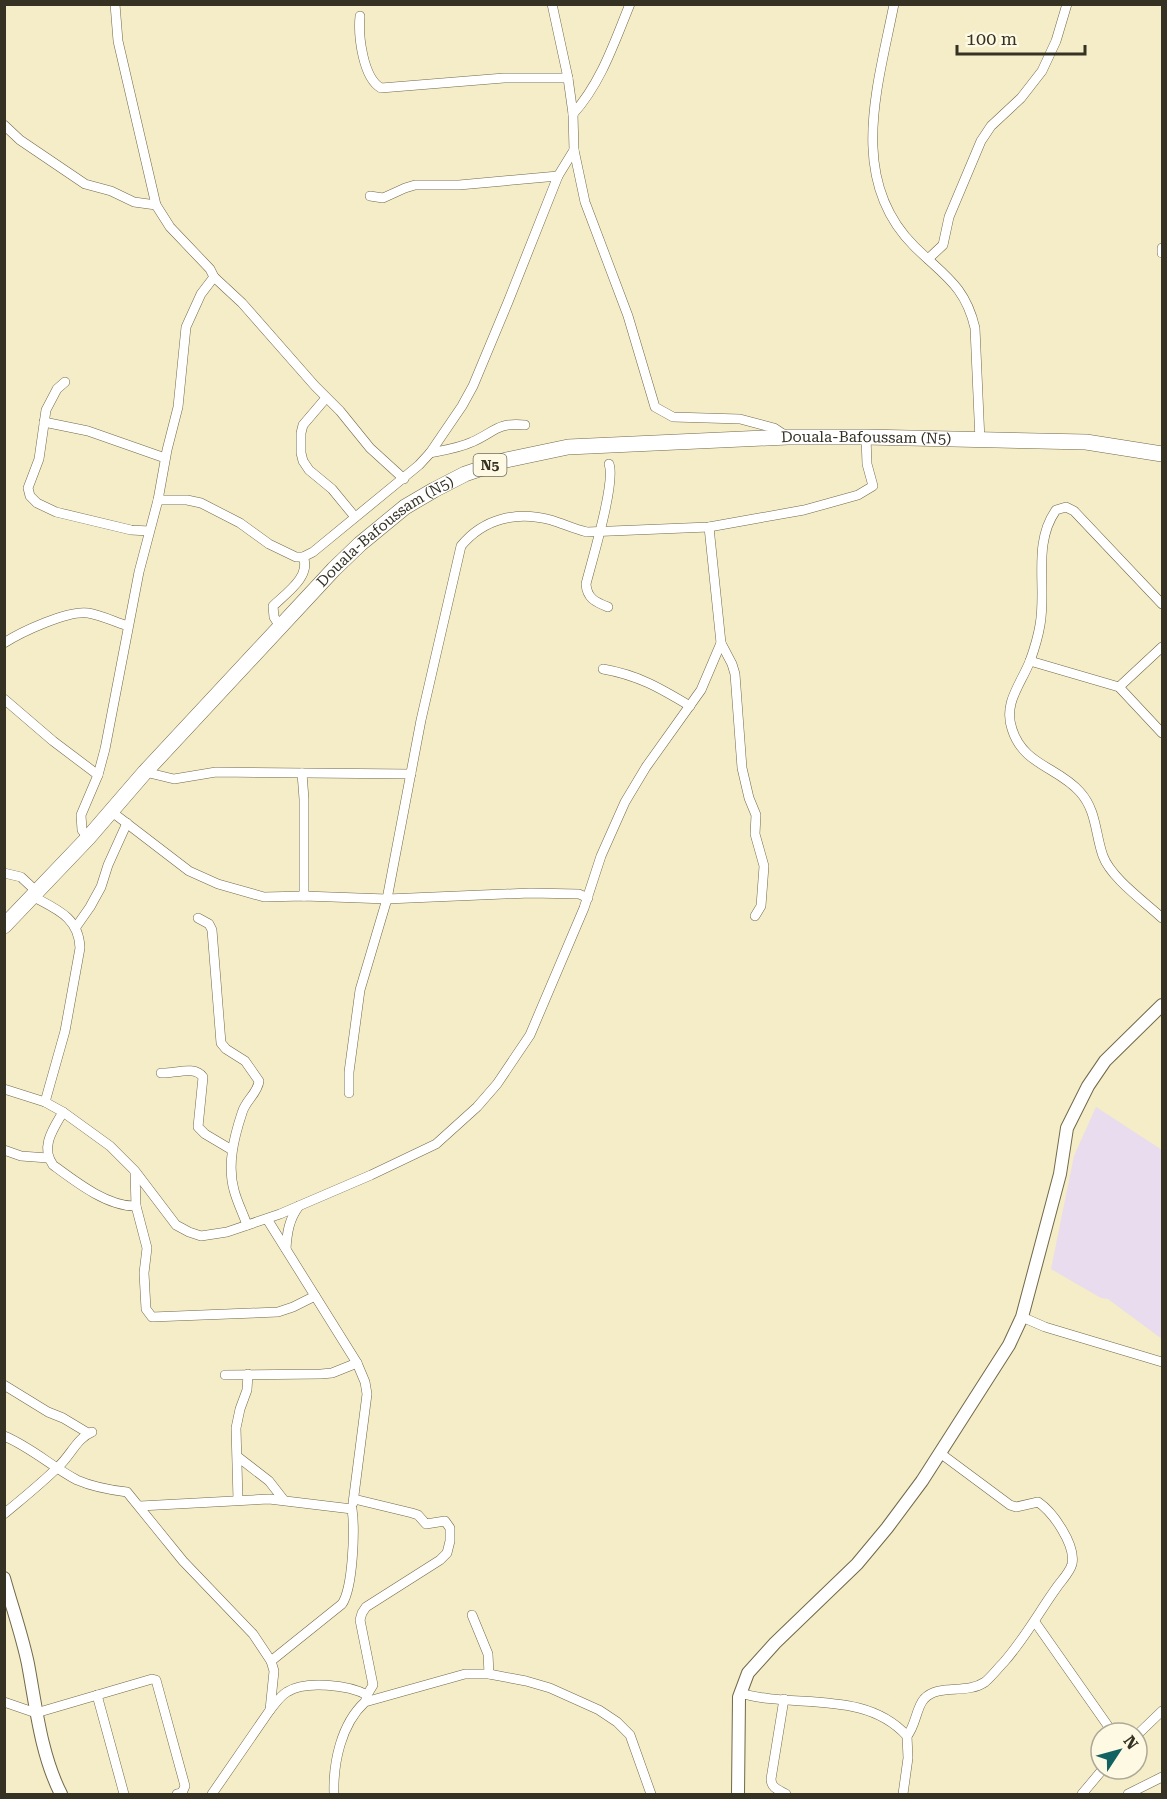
<svg xmlns="http://www.w3.org/2000/svg" width="1167" height="1799" font-family="'Roboto Serif',serif">
<style>
.education{fill:#e9dcef}
.lines{fill:none;stroke-linecap:round;stroke-linejoin:round}
.minor-casing{stroke:#716848;stroke-width:10}
.tertiary-casing{stroke:#716848;stroke-width:14}
.trunk-casing{stroke:#716848;stroke-width:16}
.minor{stroke:#fff;stroke-width:9}
.tertiary{stroke:#fff;stroke-width:12}
.trunk{stroke:#fff;stroke-width:15}
.labels{text-anchor:middle;stroke-width:6;stroke-linejoin:round;paint-order:stroke}
.shield{fill:#fef9e3;stroke:#716d5d;stroke-width:1.5}
.shield-label{font-size:14px;font-weight:bold;fill:#353123}
.street-label{font-size:15px;fill:#353123;stroke:#fef9e3}
</style>
<rect width="100%" height="100%" fill="#f5ecc8"/>
<polygon class="education" points="1096,1107 1162,1150 1162,1339 1108,1299 1101,1298 1051,1269 1074,1156"/>
<g class="lines">
<g class="minor-casing">
<g id="minor">
<polyline points="552,4 568,78 573,114 574,150 585,202 628,316 655,407 673,417 740,419 774,428 786,436"/>
<path d="M894,4C878,86 847,179 914,246C943,275 965,285 975,328L980,441"/>
<path d="M360,16C358,36 363,78 381,88L504,78H568"/>
<path d="M573,114C601,83 614,43 630,4"/>
<polyline points="4,125 20,140 85,184 111,191 134,202 156,205"/>
<polyline points="370,196 383,198 405,188 415,185 459,185 558,176"/>
<polyline points="1162,248 1162,253"/>
<polyline points="928,259 943,245 949,217 981,141 991,126 1021,98 1042,71 1056,41 1067,4"/>
<polyline points="214,277 242,303 315,386 340,411 370,448 404,479"/>
<polyline points="65,382 57,389 46,410 39,459 28,488 30,496 37,503 56,512 131,530 149,531"/>
<polyline points="326,398 303,425 301,433 301,453 303,461 309,470 332,489 355,517"/>
<polyline points="44,422 88,431 165,458"/>
<path d="M430,453C445,450 459,448 472,442C495,432 497,422 525,425"/>
<polyline points="158,500 187,500 201,503 240,523 269,544 296,557 303,557 313,552 419,465 430,453 462,406 473,386 508,302 558,176 574,150"/>
<polyline points="709,527 721,643 732,664 735,674 742,768 749,798 756,815 755,834 764,866 761,906 755,916"/>
<path d="M1162,604L1074,511L1066,507L1056,510C1032,544 1047,587 1040,625C1038,637 1034,650 1030,661C1021,684 1003,703 1012,729C1023,765 1058,767 1080,792C1097,811 1095,834 1103,856C1111,878 1145,902 1162,918"/>
<path d="M608,607C595,602 587,598 586,584C592,560 616,482 609,464"/>
<path d="M281,628L274,617L273,606C285,594 312,576 303,557"/>
<path d="M4,643C21,632 68,610 88,613C101,615 115,622 128,626"/>
<polyline points="1030,661 1119,687 1162,733"/>
<path d="M603,669C638,675 660,688 690,706"/>
<polyline points="1119,687 1162,647"/>
<polyline points="4,699 53,741 98,775"/>
<polyline points="145,772 174,779 216,772 411,774"/>
<polyline points="302,773 304,799 304,896"/>
<polyline points="112,812 189,871 218,884 264,897 304,896 387,899 530,893 579,894 588,898"/>
<polyline points="88,838 82,830 81,815 98,775 105,749 139,572 158,500 167,450 178,407 186,327 201,294 214,277 210,269 170,227 156,205 118,41 115,4"/>
<polyline points="4,873 21,877 36,891"/>
<path d="M32,896C56,909 79,917 80,948L65,1031L45,1102"/>
<path d="M198,918L209,924L212,930L221,1043L226,1049L245,1061L259,1081C258,1093 245,1101 242,1113C234,1137 227,1165 234,1190C237,1202 243,1213 247,1225"/>
<polyline points="76,927 90,907 101,887 108,865 127,823"/>
<path d="M161,1073C175,1074 194,1065 203,1077L198,1127L205,1134L232,1150"/>
<polyline points="4,1089 45,1102 63,1112 110,1146 135,1171 176,1225 189,1232 201,1236 227,1232 280,1214 371,1175 436,1144 477,1107 497,1084 530,1035 584,908 601,856 625,802 646,767 701,690 721,643"/>
<path d="M349,1093V1072L360,990L387,899L421,720L461,546C484,518 517,511 551,520C564,524 574,529 587,532L709,527L804,510L858,495L873,486L867,464L866,437"/>
<path d="M63,1112C53,1129 40,1147 53,1165C76,1182 108,1207 136,1206"/>
<polyline points="4,1150 21,1156 48,1158"/>
<polyline points="135,1172 136,1206 147,1248 144,1273 146,1309 152,1317 278,1312 293,1307 315,1296"/>
<polyline points="267,1219 357,1363 365,1382 367,1394 353,1503"/>
<path d="M286,1249C287,1233 289,1219 299,1206"/>
<polyline points="1022,1317 1045,1327 1162,1362"/>
<polyline points="225,1375 321,1374 332,1373 357,1363"/>
<polyline points="4,1385 48,1412 63,1418 88,1433"/>
<path d="M4,1436C31,1447 52,1467 77,1480C93,1487 110,1490 127,1492L183,1561L253,1634L271,1661L274,1671L270,1710L212,1794"/>
<polyline points="238,1457 269,1481 283,1499"/>
<polyline points="354,1499 412,1513 418,1515 426,1524 445,1521 450,1528 450,1541 447,1553 440,1560 366,1607 362,1613 360,1620 373,1685 367,1695"/>
<polyline points="238,1500 236,1428 240,1409 247,1390 248,1374"/>
<path d="M140,1506L269,1499L352,1509C355,1529 353,1588 342,1604L271,1661"/>
<path d="M4,1514C23,1498 42,1483 59,1466C70,1456 78,1437 92,1432"/>
<polyline points="472,1615 488,1654 489,1674"/>
<polyline points="1035,1622 1113,1733"/>
<path d="M740,1693C794,1709 865,1689 907,1736L908,1758L903,1794"/>
<polyline points="97,1695 124,1794"/>
<path d="M784,1699L771,1779C771,1788 779,1790 786,1794"/>
<polyline points="4,1702 36,1713 152,1679 156,1680 185,1786 182,1793 177,1794"/>
<path d="M270,1710C275,1704 280,1696 287,1692C305,1680 349,1685 367,1695L366,1699"/>
<polyline points="1137,1735 1162,1711"/>
<path d="M907,1736C916,1725 916,1708 924,1699C939,1683 966,1695 985,1682C992,1676 998,1668 1004,1662C1025,1638 1039,1612 1057,1587C1062,1580 1070,1572 1072,1564C1076,1545 1053,1512 1038,1502L1016,1507L1010,1505L940,1453"/>
<path d="M334,1794C333,1763 341,1724 365,1702L465,1674H489L526,1681L550,1688L599,1710L617,1722L630,1735L651,1794"/>
<polyline points="1082,1794 1103,1769"/>
<polyline points="1128,1794 1162,1777"/>
</g>
</g>
<g class="tertiary-casing">
<g id="tertiary">
<path d="M4,1578C12,1607 22,1635 28,1664C36,1707 41,1755 61,1794"/>
<polyline points="738,1794 739,1697 748,1673 775,1643 857,1564 887,1528 922,1481 1009,1345 1022,1317 1060,1174 1067,1128 1088,1086 1105,1061 1162,1005"/>
</g>
</g>
<g class="trunk-casing">
<g id="trunk">
<path id="s1" d="M4,926L88,838L145,772L334,569L360,544L405,507L434,490L465,474L506,460L568,447L788,437H866L1086,442L1162,454"/>
</g>
</g>
<use href="#minor" class="minor"/>
<use href="#tertiary" class="tertiary"/>
<use href="#trunk" class="trunk"/>
</g>
<g class="labels">
<rect class="shield" x="473.5" y="454" width="33" height="22" rx="4.5"/>
<g class="shield-label">
<text x="490" y="470">N5</text>
</g>
<g class="street-label">
<text dy="5" stroke="none"><textPath href="#s1" startOffset="1054">Douala-Bafoussam (N5)</textPath></text>
<text dy="5" stroke="none"><textPath href="#s1" startOffset="550">Douala-Bafoussam (N5)</textPath></text>
</g>
</g>
<rect width="1167" height="1799" fill="none" stroke="#353123" stroke-width="12"/>
<g transform="translate(1119 1751) rotate(54)"><circle r="28" fill="#fef9e3" stroke="#aea996" stroke-width="1.5"/>
<path d="M0-4.5L10 22L0 15L-10 22Z" fill="#126261"/>
<text y="-9" font-size="16" font-weight="bold" text-anchor="middle" fill="#353123">N</text>
</g>
<path d="M957 45v9h128v-9" fill="none" stroke="#353123" stroke-width="3"/>
<text x="966" y="45" font-size="18" fill="#353123" stroke="#fef9e3" stroke-width="4.5" paint-order="stroke">100 m</text>
</svg>
